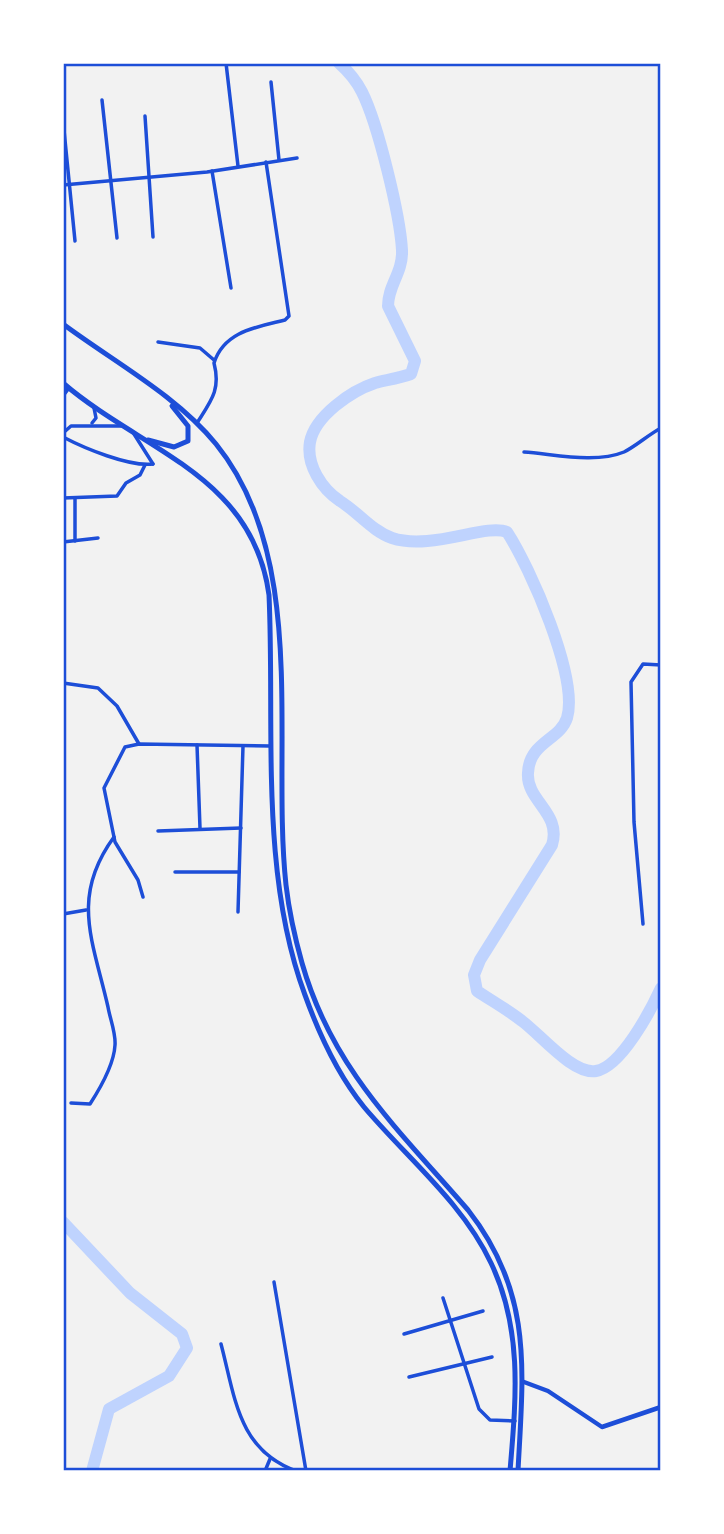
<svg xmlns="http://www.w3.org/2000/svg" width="724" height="1534" font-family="Manrope,sans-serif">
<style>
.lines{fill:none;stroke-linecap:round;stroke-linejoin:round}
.river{stroke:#bfd3fe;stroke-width:12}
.minor{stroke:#1d4ed8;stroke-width:3.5}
.tertiary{stroke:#1d4ed8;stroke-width:4.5}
.primary{stroke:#1d4ed8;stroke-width:5}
.neatline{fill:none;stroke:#1d4ed8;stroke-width:2.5}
</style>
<rect width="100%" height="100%" fill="#f2f2f2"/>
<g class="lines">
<g class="river">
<path d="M339,63C348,71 357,82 362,92C378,124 400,215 402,250C403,273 388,285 388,306L415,361L411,374C399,378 387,380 375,383C351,391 315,416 310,442C306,465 322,489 340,501C358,512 372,531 392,538C431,551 486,523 507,532C530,567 579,678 567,718C560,740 529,742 528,773C526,801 562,813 552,845L480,960L474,975L477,991C492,1001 508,1010 522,1021C540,1034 573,1075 596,1071C621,1067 651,1010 661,988"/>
<polyline points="63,1222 130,1293 182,1334 187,1348 169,1376 109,1409 92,1471"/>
</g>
<g class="minor">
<polyline points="226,63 238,166"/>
<polyline points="271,82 279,160"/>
<polyline points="102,100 117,238"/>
<polyline points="145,116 153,237"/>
<polyline points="63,120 75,241"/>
<polyline points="212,171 231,288"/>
<polyline points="63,185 207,172 297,158"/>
<polyline points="158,342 200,348 214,360"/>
<polyline points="63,396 69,388"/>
<polyline points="92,423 96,418 94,408"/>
<path d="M197,423C211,401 221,390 214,363C224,331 257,327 285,320L289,316L266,162"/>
<polyline points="63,433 71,426 121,426"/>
<polyline points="134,434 153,464"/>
<path d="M63,437C84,448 129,467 153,464"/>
<path d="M524,452C554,454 595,464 624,452C636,446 648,435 661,428"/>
<polyline points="63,498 117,496 126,483 140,475 145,465"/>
<polyline points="75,498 75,541"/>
<polyline points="63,542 98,538"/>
<polyline points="63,683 98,688 117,706 139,744"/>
<polyline points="197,745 200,828"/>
<polyline points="158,831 241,828"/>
<polyline points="175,872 239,872"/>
<polyline points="143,897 138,880 115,842 104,788 125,747 139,744 270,746"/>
<polyline points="238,912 243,746"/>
<polyline points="63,914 86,910"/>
<polyline points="643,924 634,822 631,682 643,664 661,665"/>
<path d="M71,1103L90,1104C101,1087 114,1065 115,1045C116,1033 110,1019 108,1007C93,941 70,897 114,837"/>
<polyline points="274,1282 306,1471"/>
<polyline points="443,1298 479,1409 490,1420 515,1421"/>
<polyline points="404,1334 483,1311"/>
<path d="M221,1344C235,1397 238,1450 296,1471"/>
<polyline points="409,1377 492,1357"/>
<polyline points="198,1470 201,1471"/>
<polyline points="265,1471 270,1459"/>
</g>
<polyline class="tertiary" points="524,1382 548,1391 602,1427 661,1407"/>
<g class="primary">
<path d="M63,324C114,362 176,395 216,444C310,560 271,746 286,885C289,911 295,938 302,963C332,1069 399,1130 468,1210C534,1294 523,1372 518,1471"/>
<path d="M63,383C142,451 253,475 269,595C275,725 259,872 305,995C319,1034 338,1075 364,1107C406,1157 463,1203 491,1263C523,1330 516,1399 510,1471"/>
<polyline points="148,440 174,447 188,441 188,426 172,406"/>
</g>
</g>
<rect width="724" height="1534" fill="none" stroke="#ffffff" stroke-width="130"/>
<rect x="65" y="65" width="594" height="1404" class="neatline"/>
</svg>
